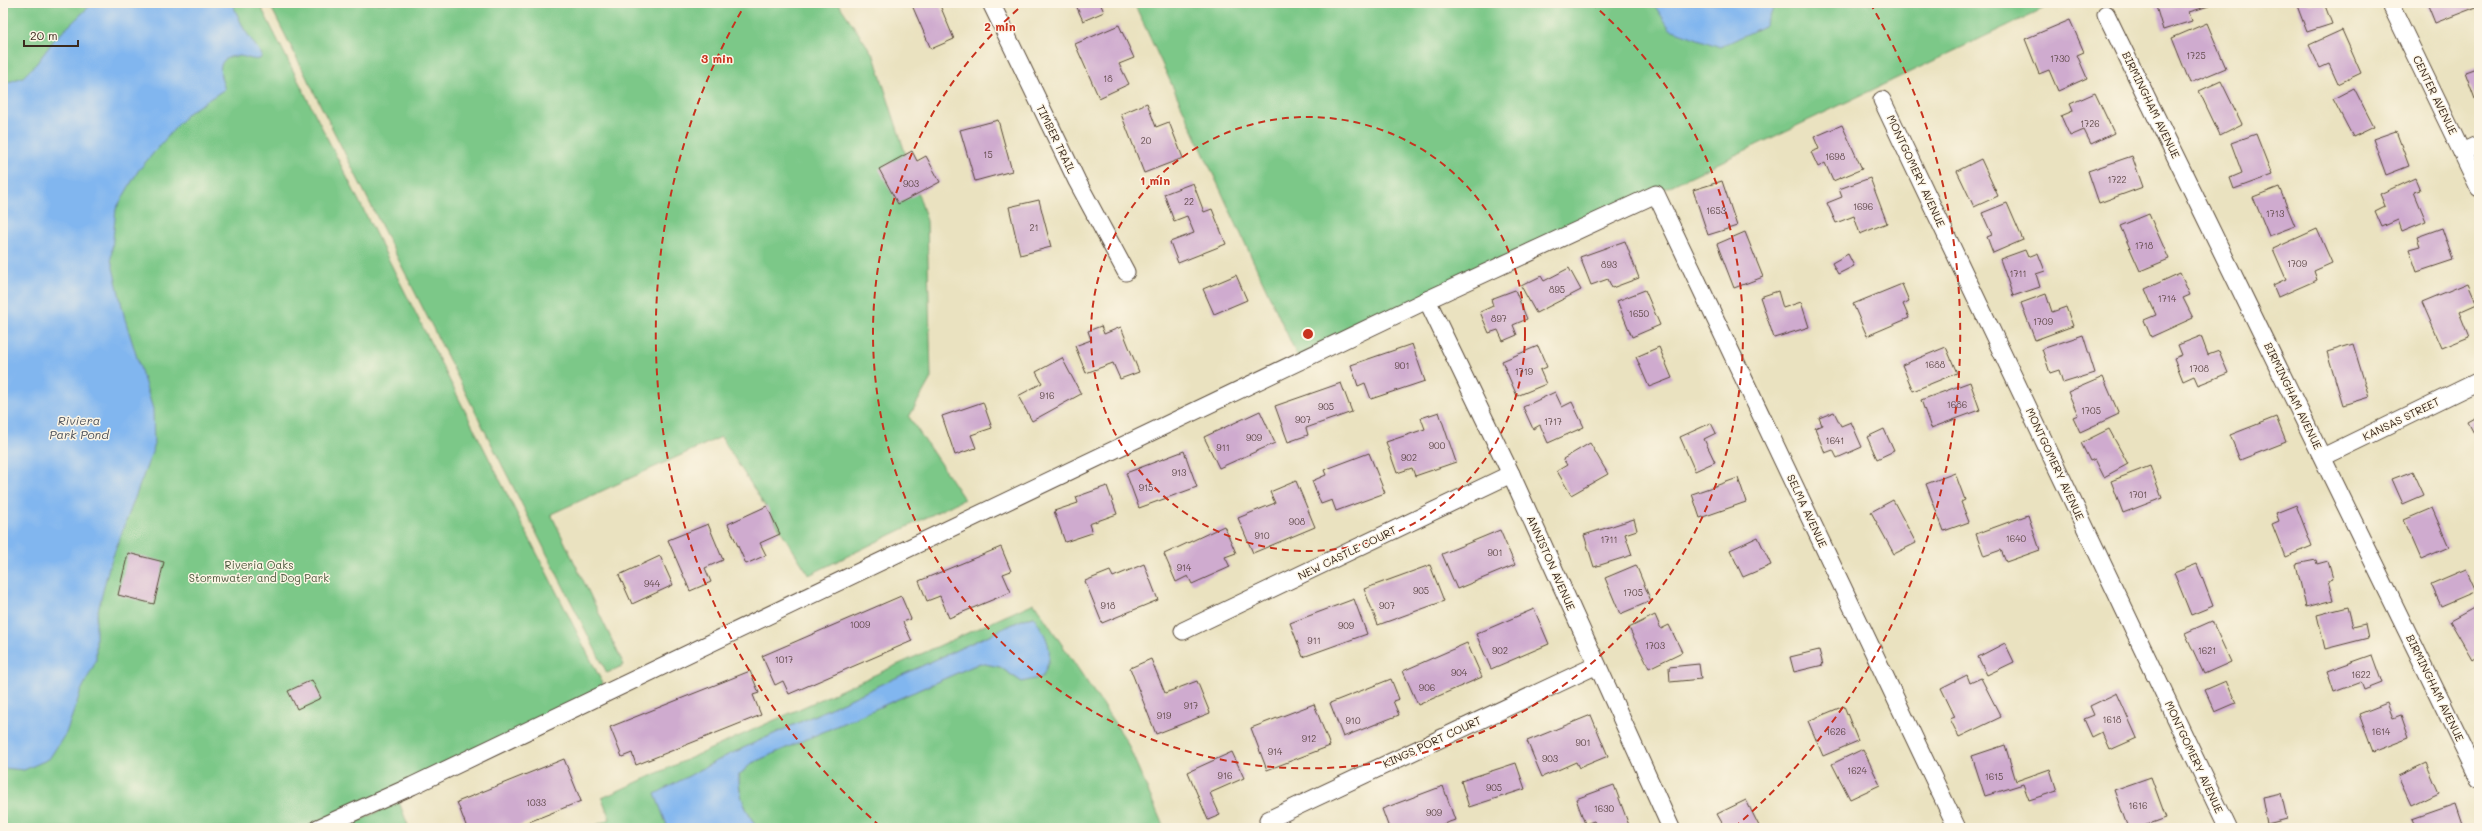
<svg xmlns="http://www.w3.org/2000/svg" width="2482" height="831" font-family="Mali,sans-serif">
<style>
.green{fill:#7bc888;stroke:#5b7953}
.water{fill:#81b6ef;stroke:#5e7086}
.building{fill:#cfabcf}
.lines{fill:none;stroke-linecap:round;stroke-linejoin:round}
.street-casing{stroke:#554636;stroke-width:19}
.street{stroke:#fff;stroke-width:17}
.ring{fill:none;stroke:#c8321e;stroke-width:2;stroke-dasharray:7 5}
.labels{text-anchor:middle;stroke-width:3;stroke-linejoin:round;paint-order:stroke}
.number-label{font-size:9px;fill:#604a4a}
.street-label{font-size:11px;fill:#3b2a1e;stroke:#fcf5e5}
.park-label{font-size:11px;fill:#4e593e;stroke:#fcf5e5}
.water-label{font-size:12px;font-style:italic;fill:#50545d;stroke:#fcf5e5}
.centre{fill:#c8321e;stroke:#fcf5e5;stroke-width:2}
.ring-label{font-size:12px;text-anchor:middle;font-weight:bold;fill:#c8321e;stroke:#fcf5e5;stroke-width:3;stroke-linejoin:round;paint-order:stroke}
</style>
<rect width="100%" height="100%" fill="#fcf5e5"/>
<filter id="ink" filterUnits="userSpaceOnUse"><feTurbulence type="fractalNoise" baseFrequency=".025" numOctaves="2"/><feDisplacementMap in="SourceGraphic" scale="8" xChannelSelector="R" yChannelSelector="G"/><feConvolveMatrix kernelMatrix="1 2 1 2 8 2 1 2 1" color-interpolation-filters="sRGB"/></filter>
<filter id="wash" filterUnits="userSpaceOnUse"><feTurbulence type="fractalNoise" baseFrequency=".012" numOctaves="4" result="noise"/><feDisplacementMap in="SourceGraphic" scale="16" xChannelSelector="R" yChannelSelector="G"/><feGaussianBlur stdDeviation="0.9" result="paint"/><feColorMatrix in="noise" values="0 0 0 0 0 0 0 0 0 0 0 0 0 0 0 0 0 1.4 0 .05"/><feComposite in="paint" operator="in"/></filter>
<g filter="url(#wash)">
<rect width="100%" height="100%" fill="#eae2c0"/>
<g class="green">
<polygon points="3,3 259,3 607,692 322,828 3,828"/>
<polygon points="269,3 838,3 874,56 927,221 931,378 909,417 964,499 809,575 721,437 551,514 624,665 607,673"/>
<polygon points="1134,3 2055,3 1300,362"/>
<path d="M1034,603L1126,740L1164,828H757C746,810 738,796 739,775L752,763L980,663L1000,667L1022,682L1034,617L1024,619L726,756L656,794L668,828H590L610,819L602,798Z"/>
<polygon points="399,802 409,828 343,828"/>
</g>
<g class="water">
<path d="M93,3H232L244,29L262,55L260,59C252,61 246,56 238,56C215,56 219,75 225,89L188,113L138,171L116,209L111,259L125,319L153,409L154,447L109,567L96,619V661L81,691L66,733L49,759L24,770L3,768V84L23,77L36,64L54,40Z"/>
<polygon points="1653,3 1777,3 1764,26 1720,47 1670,29"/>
<path d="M1034,617C1048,639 1056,652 1042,677L1022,682L1000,667L980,663L752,763L739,775C738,796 746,810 757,828H668L655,794L726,756L1024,619Z"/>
</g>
<g id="blocks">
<g class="building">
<polygon points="911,3 939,3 954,39 931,49"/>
<polygon points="1075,3 1100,3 1104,12 1083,21"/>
<polygon points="2155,3 2208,3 2209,6 2189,12 2192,21 2163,30"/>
<polygon points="2296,3 2324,3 2332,24 2307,32"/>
<polygon points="2427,3 2479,3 2479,6 2435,23"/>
<polygon points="2070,20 2084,52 2077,55 2087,78 2058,91 2049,70 2039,74 2025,39"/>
<polygon points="2207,23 2226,68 2190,83 2172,38"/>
<polygon points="1119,25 1134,58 1119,64 1129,84 1099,98 1075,44"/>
<polygon points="2342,30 2361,73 2338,84 2329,64 2320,68 2309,45"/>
<polygon points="2479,67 2479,97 2475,99 2465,72"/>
<polygon points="2221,81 2242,124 2220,135 2199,91"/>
<polygon points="2354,88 2374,127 2353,137 2333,99"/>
<polygon points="2095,93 2114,133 2091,144 2084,130 2070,136 2061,116 2073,111 2070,104"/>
<polygon points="1147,103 1156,127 1169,122 1183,158 1144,173 1121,114"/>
<polygon points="998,120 1012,171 975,181 960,130"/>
<polygon points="1842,125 1862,169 1833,181 1825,163 1818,167 1811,152 1819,149 1814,137"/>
<polygon points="2396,131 2409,166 2386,175 2373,139"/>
<polygon points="2256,134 2272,175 2234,189 2230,178 2242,173 2231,143"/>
<polygon points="912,151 917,161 926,156 940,182 898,204 879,169"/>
<polygon points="2132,156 2143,187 2099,203 2088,171"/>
<polygon points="1981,159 1998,196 1974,207 1957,171"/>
<polygon points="1870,178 1887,223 1860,234 1854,216 1836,223 1827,203 1842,197 1839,189"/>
<polygon points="2415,178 2420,190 2414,192 2426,221 2402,231 2398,220 2382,227 2375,211 2385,206 2380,194"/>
<polygon points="1722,181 1737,226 1708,235 1693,190"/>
<polygon points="1193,183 1204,212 1212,209 1226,244 1178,263 1170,242 1194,233 1187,216 1174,221 1164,194"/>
<polygon points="2279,187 2295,226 2269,236 2253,197"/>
<polygon points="1039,200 1051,247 1020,255 1009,207"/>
<polygon points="2007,203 2023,240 1993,253 1987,237 1992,235 1982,213"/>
<polygon points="2149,214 2169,259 2140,271 2120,226"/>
<polygon points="2442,228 2453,260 2417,272 2409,249 2420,246 2417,237"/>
<polygon points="2317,229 2332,263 2314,271 2317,280 2278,297 2273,285 2286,279 2273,249"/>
<polygon points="1745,232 1763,277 1734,288 1717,244"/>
<polygon points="1625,241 1639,278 1612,288 1608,279 1591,285 1580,257"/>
<polygon points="2025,250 2028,257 2038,253 2045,271 2036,274 2040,287 2013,296 2000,259"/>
<polygon points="1848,254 1854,266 1838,274 1832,263"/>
<polygon points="1569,268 1581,290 1536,313 1521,286 1541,276 1544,281"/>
<polygon points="2180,273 2190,295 2183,298 2193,318 2151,337 2144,320 2156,315 2145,289"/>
<polygon points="1236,275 1247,300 1214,314 1203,289"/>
<polygon points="2468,283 2477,304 2459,312 2469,337 2442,348 2422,302"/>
<polygon points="1902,284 1909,301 1903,304 1909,318 1867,336 1853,304"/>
<polygon points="1515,290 1527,319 1513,325 1517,335 1503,341 1498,330 1489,333 1480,312 1493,306 1491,299"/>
<polygon points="1645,290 1660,325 1632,337 1617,301"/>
<polygon points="1778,291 1783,308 1801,302 1809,327 1774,338 1760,297"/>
<polygon points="2046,294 2052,312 2066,307 2073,326 2035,340 2021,303"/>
<polygon points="1101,326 1104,334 1121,327 1139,372 1120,379 1113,363 1086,373 1075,346 1091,340 1088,331"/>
<polygon points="2083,335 2095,373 2063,383 2059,370 2050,373 2042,349"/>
<polygon points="2201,336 2208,355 2219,351 2228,373 2198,385 2194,376 2183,381 2174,358 2182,355 2178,345"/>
<polygon points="1412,344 1425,381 1371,399 1365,383 1358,386 1351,365"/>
<polygon points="2353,344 2369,397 2343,405 2327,352"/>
<polygon points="1538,346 1547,367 1540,370 1546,384 1517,396 1502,361"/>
<polygon points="1659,347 1672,378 1649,387 1636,357"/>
<polygon points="1946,347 1957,373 1913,391 1902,365"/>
<polygon points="1062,358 1081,394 1032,421 1018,396 1042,383 1036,372"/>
<polygon points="2103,377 2119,414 2080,432 2073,417 2078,415 2068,392"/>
<polygon points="1970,382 1980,410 1931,428 1921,400"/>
<polygon points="1341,383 1352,412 1306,428 1308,435 1288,442 1275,406"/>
<polygon points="1555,392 1562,407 1572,402 1584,427 1548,443 1540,425 1533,429 1523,407"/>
<polygon points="983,402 992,428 971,435 976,448 955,455 942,416"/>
<polygon points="1260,411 1275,443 1219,468 1204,437"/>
<polygon points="1439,412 1456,462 1415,476 1412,468 1397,473 1386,442 1425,429 1421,418"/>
<polygon points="1834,412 1841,426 1851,422 1862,447 1837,458 1833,450 1825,453 1815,428 1822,425 1819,418"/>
<polygon points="2479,416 2479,443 2468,422"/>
<polygon points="2276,417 2286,442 2240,460 2230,435"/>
<polygon points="1711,423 1716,433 1704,439 1715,462 1695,471 1680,437"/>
<polygon points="1884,429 1894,451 1877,459 1867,437"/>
<polygon points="2109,429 2128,464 2104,477 2095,459 2090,461 2081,443"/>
<polygon points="1590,443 1608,474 1571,495 1557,471 1567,465 1563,459"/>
<polygon points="1184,451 1197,487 1139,508 1126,473"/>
<polygon points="1369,453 1385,493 1336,511 1332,500 1321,504 1312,481 1326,475 1324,470"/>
<polygon points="2150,466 2162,498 2123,513 2111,481"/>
<polygon points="2413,471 2424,495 2403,504 2392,479"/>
<polygon points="1955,473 1965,500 1961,502 1969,522 1944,531 1926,484"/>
<polygon points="1738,478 1746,502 1700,518 1692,494"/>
<polygon points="1296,481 1315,527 1253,553 1238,518 1275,503 1270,492"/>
<polygon points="1107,486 1117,514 1089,524 1092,533 1065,542 1054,511 1078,503 1076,497"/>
<polygon points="1893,500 1916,543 1894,554 1871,512"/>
<polygon points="2296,505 2312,546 2285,557 2272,524 2279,521 2276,513"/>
<polygon points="767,506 780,534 760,543 766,555 746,564 728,524"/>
<polygon points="2432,508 2449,547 2421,559 2404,520"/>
<polygon points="2028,515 2040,550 2006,562 2001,550 1984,556 1976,534"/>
<polygon points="1634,519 1637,530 1625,534 1632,555 1594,567 1584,535"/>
<polygon points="708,524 723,560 705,568 711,582 690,591 668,540"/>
<polygon points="1224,526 1236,553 1225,557 1230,567 1192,584 1188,576 1176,582 1164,554"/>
<polygon points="1500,530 1515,565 1457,589 1442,554"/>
<polygon points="1758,537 1771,565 1743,577 1730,550"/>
<polygon points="1001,547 1011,571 1003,574 1011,592 949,618 940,596 927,601 919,581"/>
<polygon points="128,553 164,562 154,604 118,595"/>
<polygon points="660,556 673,585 632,604 619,575"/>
<polygon points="2316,560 2317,564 2328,561 2333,579 2328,581 2333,600 2306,607 2296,564"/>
<polygon points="1144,564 1158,600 1102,623 1085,581 1110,571 1113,577"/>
<polygon points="2197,564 2213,606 2191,615 2174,573"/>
<polygon points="1430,565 1444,601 1378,625 1364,589"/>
<polygon points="1636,565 1651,601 1620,614 1605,578"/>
<polygon points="2466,569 2476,591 2441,606 2431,584"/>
<polygon points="901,596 911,619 903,622 912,641 789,694 783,681 775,685 762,656"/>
<polygon points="1354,599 1367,634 1303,657 1290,623"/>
<polygon points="2479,605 2479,654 2472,659 2450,621"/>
<polygon points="2348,607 2353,627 2365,624 2368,638 2325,649 2317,615"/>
<polygon points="1534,609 1549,644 1491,669 1476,634"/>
<polygon points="1655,615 1661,629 1669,625 1682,652 1649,668 1629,628"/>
<polygon points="2212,621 2231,662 2204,674 2185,633"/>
<polygon points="1467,643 1482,677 1418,705 1403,671"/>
<polygon points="2005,643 2014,662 1987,675 1978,657"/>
<polygon points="1819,650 1823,665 1794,672 1790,657"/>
<polygon points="2372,655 2382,683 2364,690 2361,682 2334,692 2327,671"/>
<polygon points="1151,659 1165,693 1197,681 1210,713 1156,734 1130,668"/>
<polygon points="1699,664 1701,679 1670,682 1669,667"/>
<polygon points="750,671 759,693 753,695 761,715 636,765 632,753 622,757 610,727"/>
<polygon points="1967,675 1970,683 1981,678 2001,717 1959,737 1950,719 1955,717 1941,688"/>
<polygon points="1391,679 1399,699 1393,701 1399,715 1343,737 1330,703"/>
<polygon points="312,680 321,698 297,709 288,691"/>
<polygon points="2226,681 2236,703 2215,712 2205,690"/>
<polygon points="2117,693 2137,738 2110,750 2102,732 2092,737 2084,719 2094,715 2090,706"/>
<polygon points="2387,703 2393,718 2401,715 2409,738 2373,752 2359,714"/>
<polygon points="1314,704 1330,746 1267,770 1251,728"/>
<polygon points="1844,706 1858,741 1823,756 1808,721"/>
<polygon points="1591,715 1608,756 1579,768 1576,762 1542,777 1527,741"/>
<polygon points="2005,745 2016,781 2050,769 2057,791 2029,800 2023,784 1985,796 1972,756"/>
<polygon points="1863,749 1880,785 1850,799 1832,764"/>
<polygon points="1232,752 1244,778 1210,793 1220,815 1208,820 1188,772"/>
<polygon points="564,759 581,801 514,828 467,828 457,802"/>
<polygon points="1516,763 1525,789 1469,807 1461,781"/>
<polygon points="2426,763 2439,793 2412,806 2398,776"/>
<polygon points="2151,777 2166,818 2138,828 2128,828 2114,790"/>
<polygon points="1614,785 1630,828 1597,828 1594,821 1585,824 1576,799"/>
<polygon points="1443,786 1455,820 1432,828 1389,828 1382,809"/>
<polygon points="2281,793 2287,819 2267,824 2262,797"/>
<polygon points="1746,800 1760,828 1725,828 1717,814"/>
<polygon points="2455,804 2463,828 2416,828 2412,819"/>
</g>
</g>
</g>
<g filter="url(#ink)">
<use href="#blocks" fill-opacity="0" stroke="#554636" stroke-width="1"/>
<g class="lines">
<g class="street-casing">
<g id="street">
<polyline points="991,3 1077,181 1126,272"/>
<polyline points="2390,3 2479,188"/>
<polyline points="2106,14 2479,779"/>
<polyline points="1882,100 2228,828"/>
<polyline points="2462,152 2479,144"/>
<polyline points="1427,300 1511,474 1671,828"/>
<polyline points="2323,457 2479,381"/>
<polyline points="1183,631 1511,474"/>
<polyline points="1268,820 1597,665"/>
<polyline points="318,828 412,786 1427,300 1656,194 1957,828"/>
</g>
</g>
<use href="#street" class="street"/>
</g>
</g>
<g class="ring">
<circle cx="1308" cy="334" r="217"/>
<path d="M1591 3A435 435 0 1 1 1025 3"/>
<path d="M880 826A652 652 0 0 1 746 3M1870 3A652 652 0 0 1 1736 826"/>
</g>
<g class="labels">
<g class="number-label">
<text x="2196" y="59">1725</text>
<text x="2060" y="62">1730</text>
<text x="1108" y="82">18</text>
<text x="2090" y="127">1726</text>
<text x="1146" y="144">20</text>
<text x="988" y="158">15</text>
<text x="1835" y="160">1698</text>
<text x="2117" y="183">1722</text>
<text x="911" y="187">903</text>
<text x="1189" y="205">22</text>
<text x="1863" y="210">1696</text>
<text x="1716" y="214">1653</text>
<text x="2275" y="217">1713</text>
<text x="1034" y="231">21</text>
<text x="2144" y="249">1718</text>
<text x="2297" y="267">1709</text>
<text x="1609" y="268">893</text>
<text x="2018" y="277">1711</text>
<text x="1557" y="293">895</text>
<text x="2167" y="302">1714</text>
<text x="1639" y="317">1650</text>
<text x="1499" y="322">897</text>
<text x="2043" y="325">1709</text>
<text x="1935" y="368">1688</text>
<text x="1402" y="369">901</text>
<text x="2199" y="372">1708</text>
<text x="1524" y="375">1719</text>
<text x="1047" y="399">916</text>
<text x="1957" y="408">1686</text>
<text x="1326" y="410">905</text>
<text x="2091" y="414">1705</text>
<text x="1303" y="423">907</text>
<text x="1553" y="425">1717</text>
<text x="1254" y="441">909</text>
<text x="1835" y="444">1641</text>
<text x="1437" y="449">900</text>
<text x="1223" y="451">911</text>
<text x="1409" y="461">902</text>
<text x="1179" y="476">913</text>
<text x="1146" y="491">915</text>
<text x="2138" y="498">1701</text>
<text x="1297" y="525">908</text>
<text x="1262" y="539">910</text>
<text x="2016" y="542">1640</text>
<text x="1609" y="543">1711</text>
<text x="1495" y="556">901</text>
<text x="1184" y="571">914</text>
<text x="652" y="587">944</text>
<text x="1421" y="594">905</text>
<text x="1633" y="596">1705</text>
<text x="1108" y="609">918</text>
<text x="1387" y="609">907</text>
<text x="860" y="628">1009</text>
<text x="1346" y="629">909</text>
<text x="1314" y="644">911</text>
<text x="1655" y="649">1703</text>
<text x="1500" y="654">902</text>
<text x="2207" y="654">1621</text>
<text x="784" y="663">1017</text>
<text x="1459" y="676">904</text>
<text x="2361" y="678">1622</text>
<text x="1427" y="691">906</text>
<text x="1191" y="709">917</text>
<text x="1164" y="719">919</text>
<text x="2112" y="723">1618</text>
<text x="1353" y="724">910</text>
<text x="1836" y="735">1626</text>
<text x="2381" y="735">1614</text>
<text x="1309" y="742">912</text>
<text x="1583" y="746">901</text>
<text x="1275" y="755">914</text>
<text x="1550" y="762">903</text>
<text x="1857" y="774">1624</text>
<text x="1225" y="779">916</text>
<text x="1994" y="780">1615</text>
<text x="1494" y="791">905</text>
<text x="536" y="806">1033</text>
<text x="2138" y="809">1616</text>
<text x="1604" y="812">1630</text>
<text x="1434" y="816">909</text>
</g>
<g class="street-label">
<text transform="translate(2435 95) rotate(64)" y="4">CENTER AVENUE</text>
<text transform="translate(2151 105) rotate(64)" y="4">BIRMINGHAM AVENUE</text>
<text transform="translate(1056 139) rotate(64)" y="4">TIMBER TRAIL</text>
<text transform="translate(1916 171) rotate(65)" y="4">MONTGOMERY AVENUE</text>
<text transform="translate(2293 396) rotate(64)" y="4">BIRMINGHAM AVENUE</text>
<text transform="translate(2401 419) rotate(-26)" y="4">KANSAS STREET</text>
<text transform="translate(2055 464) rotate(65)" y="4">MONTGOMERY AVENUE</text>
<text transform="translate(1807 511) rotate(65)" y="4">SELMA AVENUE</text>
<text transform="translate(1347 553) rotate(-26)" y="4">NEW CASTLE COURT</text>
<text transform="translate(1551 563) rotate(66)" y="4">ANNISTON AVENUE</text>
<text transform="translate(2435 688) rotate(64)" y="4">BIRMINGHAM AVENUE</text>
<text transform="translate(1432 742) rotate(-25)" y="4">KINGS PORT COURT</text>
<text transform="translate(2194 757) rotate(65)" y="4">MONTGOMERY AVENUE</text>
</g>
<g class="park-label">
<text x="259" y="569">Riveria Oaks<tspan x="259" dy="13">Stormwater and Dog Park</tspan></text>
</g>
<g class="water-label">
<text x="79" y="425">Riviera<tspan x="79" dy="14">Park Pond</tspan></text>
</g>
</g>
<circle cx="1308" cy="334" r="6" class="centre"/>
<g class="ring-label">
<text x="1000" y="31">2 min</text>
<text x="717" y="63">3 min</text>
<text x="1155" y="185">1 min</text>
</g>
<rect width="2482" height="831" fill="none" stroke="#fcf5e5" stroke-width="16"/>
<path d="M24 40v6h54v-6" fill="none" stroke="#3b2a1e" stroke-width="2"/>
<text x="30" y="40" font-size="12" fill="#3b2a1e" stroke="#fcf5e5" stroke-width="3" paint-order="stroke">20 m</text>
</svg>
